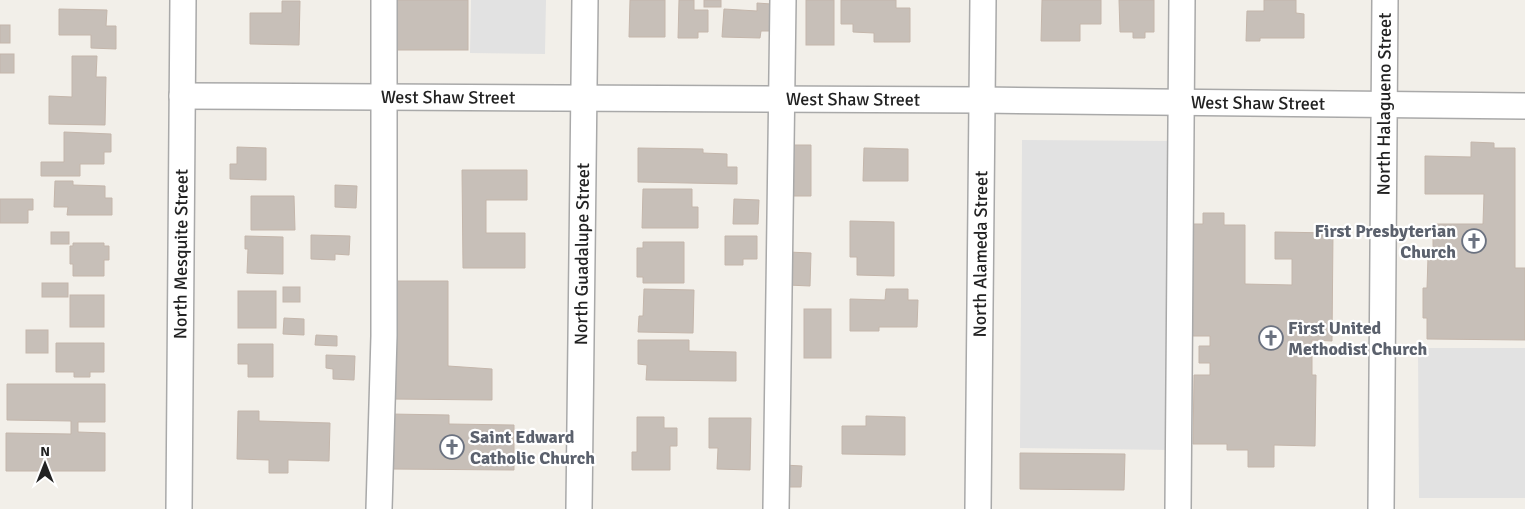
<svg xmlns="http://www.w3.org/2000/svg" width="1525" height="509" font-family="Signika,sans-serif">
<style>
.parking{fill:#e2e2e2}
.building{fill:#c7bfb8;stroke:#c4b6ab}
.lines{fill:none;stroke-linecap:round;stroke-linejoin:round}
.minor-casing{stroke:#a9a9a9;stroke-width:28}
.minor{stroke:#fff;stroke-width:25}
.labels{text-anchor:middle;stroke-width:4.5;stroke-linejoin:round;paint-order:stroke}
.street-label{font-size:18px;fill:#222;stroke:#fff}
.worship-label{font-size:18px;font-weight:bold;fill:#5b616d;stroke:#fff;text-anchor:start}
</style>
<rect width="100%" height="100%" fill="#f2efe9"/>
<g class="parking">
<polygon points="471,0 546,0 545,54 470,53"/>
<polygon points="1022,140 1173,141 1172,450 1020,448"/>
<polygon points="1418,348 1525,348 1525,498 1419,498"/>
</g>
<g class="building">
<rect x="396" y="0" width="72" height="50"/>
<polygon points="630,0 665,0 665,37 629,37"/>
<polygon points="679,0 694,0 694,10 708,10 708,32 698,32 698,38 678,38"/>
<rect x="704" y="0" width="17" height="7"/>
<rect x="806" y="0" width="28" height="45"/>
<polygon points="841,0 896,0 896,8 910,8 910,42 874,42 874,33 853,32 853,24 841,24"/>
<polygon points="1042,0 1101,0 1101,24 1080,24 1080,41 1041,41"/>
<polygon points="1119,0 1154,0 1154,32 1145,32 1145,38 1133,38 1133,32 1120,32"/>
<polygon points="1264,0 1296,0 1296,13 1304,14 1304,38 1260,38 1260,41 1246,41 1247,11 1264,11"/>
<polygon points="282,1 300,1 299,45 250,44 250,13 282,13"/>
<polygon points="757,3 771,4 770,31 761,31 760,38 722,37 724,9 757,11"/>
<polygon points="59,9 107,10 106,26 116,26 116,49 91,48 91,35 59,35"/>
<rect x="0" y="25" width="10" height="18"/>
<rect x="0" y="54" width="14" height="19"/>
<polygon points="72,56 97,56 96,77 106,77 105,125 49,124 49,96 72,97"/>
<polygon points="64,132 111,134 111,152 104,152 104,164 80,164 80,176 41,176 41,162 64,162"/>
<polygon points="1471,142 1494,143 1494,148 1515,148 1515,268 1525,268 1525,340 1427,339 1427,318 1423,318 1423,288 1427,288 1428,257 1433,257 1433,224 1483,224 1484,194 1425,194 1425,156 1471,157"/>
<polygon points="792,145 811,145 811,196 791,196"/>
<polygon points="237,147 266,148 266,180 230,179 230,164 237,164"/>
<polygon points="638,148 703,149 703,153 727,154 727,167 737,167 737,184 638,182"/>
<polygon points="864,148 908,149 908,181 863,181"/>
<polygon points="462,170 527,170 527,200 486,200 486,233 525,233 525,268 463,268"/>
<polygon points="55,181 73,181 73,185 105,186 105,198 112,198 112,215 67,215 68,207 54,207"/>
<polygon points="335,185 357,186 356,208 335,207"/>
<polygon points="643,189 692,189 692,207 698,207 698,228 642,228"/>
<polygon points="251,196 294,196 295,230 251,230"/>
<polygon points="0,199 33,199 33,210 28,210 28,223 0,223"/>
<polygon points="734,199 759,200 758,224 733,224"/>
<polygon points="1203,213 1224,213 1224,225 1245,225 1245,284 1292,285 1292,259 1275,259 1275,232 1333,233 1332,341 1312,340 1312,375 1316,375 1315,446 1274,445 1274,467 1248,467 1248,450 1227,450 1227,444 1193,444 1194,375 1210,375 1210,363 1199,363 1199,346 1210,346 1210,336 1191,336 1192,224 1203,224"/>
<polygon points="850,221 894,222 894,276 857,275 857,257 850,257"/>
<rect x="51" y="232" width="18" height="12"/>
<polygon points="311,235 350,236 349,255 335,254 335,260 311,259"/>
<polygon points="245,236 283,237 283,274 247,273 248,249 245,249"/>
<polygon points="725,236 757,236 757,259 743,259 743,265 725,265"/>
<polygon points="643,242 684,242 684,283 643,283 643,277 637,277 637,248 643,248"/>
<polygon points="73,243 104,243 104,246 109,246 109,260 104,260 104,276 73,276 73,264 70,264 70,246 73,246"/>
<polygon points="788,252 811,253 810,286 788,285"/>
<polygon points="392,281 448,281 448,366 492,369 492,400 391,399"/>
<rect x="42" y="283" width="26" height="14"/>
<rect x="283" y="287" width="17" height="15"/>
<polygon points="644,289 694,290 693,333 638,332 639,316 643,316"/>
<polygon points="886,289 908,289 908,300 918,300 917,327 879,327 879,331 850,331 850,299 885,300"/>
<rect x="238" y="291" width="38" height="37"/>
<rect x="70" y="295" width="34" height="32"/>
<rect x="804" y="309" width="27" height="49"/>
<polygon points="284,318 304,319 304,335 283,334"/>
<rect x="26" y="330" width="22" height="23"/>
<polygon points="316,335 337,336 337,346 315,345"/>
<polygon points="638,340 689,340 689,351 736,352 736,381 646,380 647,365 638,364"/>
<polygon points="56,343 104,343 104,372 90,372 90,377 74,377 74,372 56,372"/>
<polygon points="238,344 273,344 273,377 248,377 248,364 238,364"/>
<polygon points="326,355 355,356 354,380 333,379 333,369 326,368"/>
<polygon points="7,384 105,384 105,422 78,422 78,432 105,433 105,471 6,471 6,433 71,434 71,421 7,420"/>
<polygon points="238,411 259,411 259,421 330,423 329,461 288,460 288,473 269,473 269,460 237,459"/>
<polygon points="390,414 449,415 449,424 514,425 514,470 390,469"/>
<polygon points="866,416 905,417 905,455 842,454 842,426 866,426"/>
<polygon points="637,417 664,417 664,428 677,428 677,446 670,446 670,470 632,470 632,452 637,452"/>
<polygon points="709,418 751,418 750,470 717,469 718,448 709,448"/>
<polygon points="1020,453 1125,454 1124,490 1020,489"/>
<polygon points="784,465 802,466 801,487 783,487"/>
</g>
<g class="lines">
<g class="minor-casing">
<g id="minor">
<path id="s1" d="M182,96L982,100L1525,106"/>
<path id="s2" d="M179,509L183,0"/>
<polyline points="379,509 384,336 384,0"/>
<path id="s3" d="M579,509L585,0"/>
<polyline points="776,509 783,0"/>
<path id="s4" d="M978,509L983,0"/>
<polyline points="1178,509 1182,0"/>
<path id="s5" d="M1381,509L1385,0"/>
</g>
</g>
<use href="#minor" class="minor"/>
</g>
<defs>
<g id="church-ring" transform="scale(1.25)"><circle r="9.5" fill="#fff" stroke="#6b7280" stroke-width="1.5"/><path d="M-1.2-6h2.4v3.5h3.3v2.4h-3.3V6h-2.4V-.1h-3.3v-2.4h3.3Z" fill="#6b7280"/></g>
</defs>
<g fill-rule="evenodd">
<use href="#church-ring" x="1474" y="241"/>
<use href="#church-ring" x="1271" y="338"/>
<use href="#church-ring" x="452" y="447"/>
</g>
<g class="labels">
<g class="street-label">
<text dy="6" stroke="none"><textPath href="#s1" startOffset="266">West Shaw Street</textPath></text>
<text dy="6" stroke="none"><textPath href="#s1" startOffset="671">West Shaw Street</textPath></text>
<text dy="6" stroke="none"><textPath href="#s1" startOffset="1076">West Shaw Street</textPath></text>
<text dy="6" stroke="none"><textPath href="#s5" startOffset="405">North Halagueno Street</textPath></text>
<text dy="6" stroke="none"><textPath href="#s2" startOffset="255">North Mesquite Street</textPath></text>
<text dy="6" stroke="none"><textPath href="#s3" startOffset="255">North Guadalupe Street</textPath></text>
<text dy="6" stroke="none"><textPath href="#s4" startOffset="255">North Alameda Street</textPath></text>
</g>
<g class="worship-label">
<text x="1456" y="237" text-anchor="end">First Presbyterian<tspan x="1456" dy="21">Church</tspan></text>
<text x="1288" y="334">First United<tspan x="1288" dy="21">Methodist Church</tspan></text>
<text x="470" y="443">Saint Edward<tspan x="470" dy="21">Catholic Church</tspan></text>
</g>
</g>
<g transform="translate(45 464)" stroke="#ffffff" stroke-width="4" paint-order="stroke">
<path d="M0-4L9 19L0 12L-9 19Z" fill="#222222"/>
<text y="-8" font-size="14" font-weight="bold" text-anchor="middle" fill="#222222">N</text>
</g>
</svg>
